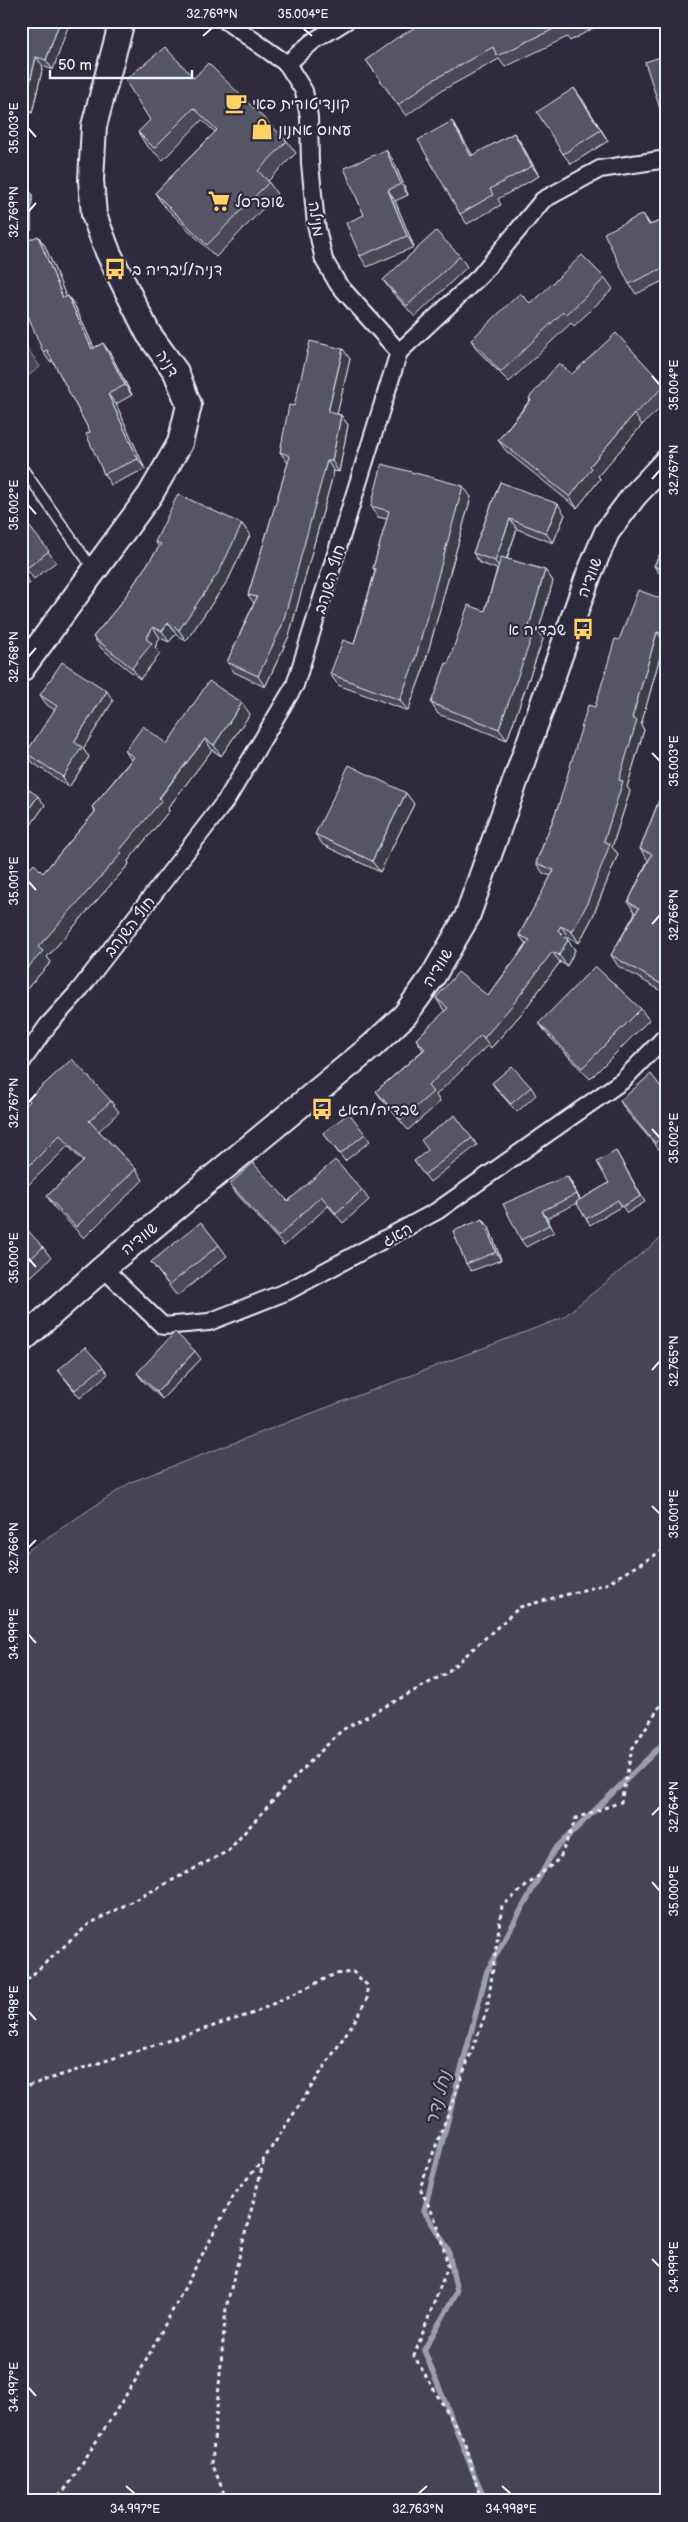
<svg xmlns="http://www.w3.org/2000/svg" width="688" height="2522" font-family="'Balsamiq Sans','Playpen Sans Hebrew',sans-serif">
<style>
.green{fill:#464455;stroke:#979aa6}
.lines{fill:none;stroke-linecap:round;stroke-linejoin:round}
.stream{stroke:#9c9fab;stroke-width:5.5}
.lane-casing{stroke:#e8f1f8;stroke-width:12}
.street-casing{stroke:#e8f1f8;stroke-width:20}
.secondary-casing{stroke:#e8f1f8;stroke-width:28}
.path{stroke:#e8f1f8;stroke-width:3;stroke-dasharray:4 4;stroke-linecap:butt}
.lane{stroke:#2f2a3d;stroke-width:9}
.street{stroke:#2f2a3d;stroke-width:16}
.secondary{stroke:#2f2a3d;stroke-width:24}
.wall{fill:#4b4957;stroke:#e8f1f8}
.shaded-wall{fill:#3d3c47;stroke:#e8f1f8}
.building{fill:#575565;stroke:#e8f1f8}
.ticks{fill:none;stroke:#e8f1f8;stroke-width:2}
.labels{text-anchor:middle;stroke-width:4.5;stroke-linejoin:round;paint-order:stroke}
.poi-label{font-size:16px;fill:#e8f1f8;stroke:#2f2a3d;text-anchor:start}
.street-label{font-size:16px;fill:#e8f1f8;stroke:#2f2a3d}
.water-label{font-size:18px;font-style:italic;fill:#afb4be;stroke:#2f2a3d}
.neatline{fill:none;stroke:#e8f1f8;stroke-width:2}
.ticks-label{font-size:12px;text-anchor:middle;fill:#e8f1f8}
</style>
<rect width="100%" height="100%" fill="#2f2a3d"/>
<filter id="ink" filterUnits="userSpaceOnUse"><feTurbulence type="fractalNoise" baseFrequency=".02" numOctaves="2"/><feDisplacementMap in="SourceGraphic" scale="10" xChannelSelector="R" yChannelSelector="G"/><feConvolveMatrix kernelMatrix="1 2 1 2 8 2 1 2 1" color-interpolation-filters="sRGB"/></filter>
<g filter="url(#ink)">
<g class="green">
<polygon points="21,338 40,367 21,381"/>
<polygon points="667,1233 667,2501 21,2501 21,1555 131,1482 562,1318"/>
</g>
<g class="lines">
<polyline class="stream" points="485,2501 424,2350 457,2292 448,2249 424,2211 487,1971 555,1849 667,1740"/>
<g class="lane-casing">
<polyline id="lane" points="21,466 93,569"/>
</g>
<g class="street-casing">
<g id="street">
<polyline points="226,21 287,64 312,42 346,21"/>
<polyline points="287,64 304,91 309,117 310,163 316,224 324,260 338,284 399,352"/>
<polyline points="21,1063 48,1025 77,993 227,799 295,685 399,352 480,276 543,200 600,169 667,159"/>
<polyline points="103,1268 163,1326 209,1322 288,1291 437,1211 622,1081 667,1035"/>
</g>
</g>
<g class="secondary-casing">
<g id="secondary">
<polyline points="21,670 150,495 180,443 189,405 176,372 148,333 108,252 94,215 91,180 94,126 122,21"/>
<polyline points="21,1341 103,1268 372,1046 405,1015 433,976 467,917 589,574 607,532 634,496 667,461"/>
</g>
</g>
<g class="path">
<polyline points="21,1985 89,1924 228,1851 284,1788 342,1730 445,1674 520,1607 606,1584 667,1548"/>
<polyline points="21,2088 254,2013 335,1974 353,1972 367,1985 367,1999 355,2020 264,2159 235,2193 135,2381 67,2487 53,2501"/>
<polyline points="227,2501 212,2463 226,2308 264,2160"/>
<polyline points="481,2501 464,2440 414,2356 448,2266 437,2223 420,2188 487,2010 502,1906 560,1858 576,1818 621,1802 632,1749 667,1695"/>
</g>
<use href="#lane" class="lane"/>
<use href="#street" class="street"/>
<use href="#secondary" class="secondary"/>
</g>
<g class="wall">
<polygon points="24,21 53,70 43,66 32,113 21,110 21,29"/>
<polygon points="426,21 594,21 597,26 570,41 567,37 505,67 499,59 439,92 406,116 366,60"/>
<polygon points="194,78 287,141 296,153 268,181 277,194 216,257 163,205 155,193 215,132 202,120 163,160 146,145 138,132"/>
<polygon points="582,99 608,141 571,164 563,154"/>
<polygon points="452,121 459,132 472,156 514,133 521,143 539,176 498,199 501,205 467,224 460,214"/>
<polygon points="393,160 408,195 395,201 414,247 367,267 360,256 364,215"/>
<polygon points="21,183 24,184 32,194 31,231 21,231"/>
<polygon points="667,219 667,279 636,294 629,284 650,225"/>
<polygon points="38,236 45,246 66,297 68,296 75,306 94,348 103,343 110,353 132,395 116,404 145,469 111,485 104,474 90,432 53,361 50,362 43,352"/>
<polygon points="460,256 467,267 415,317 391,291 383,280"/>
<polygon points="605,278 613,289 574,326 571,323 509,382 478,351 471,340 531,304"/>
<polygon points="350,359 337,414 341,415 348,425 339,472 334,471 289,636 265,687 234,672 227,662 254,603 248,595 288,463 287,462 280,452 294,406"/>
<polygon points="572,374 665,386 667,389 667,402 642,425 598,476 600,479 577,508 506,451 498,440 530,400 529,398"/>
<polygon points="500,482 565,515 553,543 517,529 507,559 545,570 553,581 538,632 543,639 507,740 438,714 431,703 448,664 485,611 497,569 480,563 473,553"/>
<polygon points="471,497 423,670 408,711 338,685 330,674 354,644 375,571 373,568 387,519 378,517 371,506"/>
<polygon points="21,516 56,562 34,579 21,562"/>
<polygon points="242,524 250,535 228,580 186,641 176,634 169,642 160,638 155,647 160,654 140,679 101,648 93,637 121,603 159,547 155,542"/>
<polygon points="667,539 667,577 659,573 654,566"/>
<polygon points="21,573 24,575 30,583 21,589"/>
<polygon points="667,601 667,643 664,642 641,725 644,730 627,787 630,791 612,847 618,854 593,916 579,943 568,937 567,939 575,950 567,966 560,962 522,1013 491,1048 488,1045 436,1095 440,1102 408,1130 383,1101 376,1091 423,1050 416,1039 446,1011 443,1009 436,998 488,996 526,944 519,935 551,876 543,873 536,863 559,804 595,707 619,640"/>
<polygon points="40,695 113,701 83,749 89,757 69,787 33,763 26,753 55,710 47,705"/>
<polygon points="250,714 221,756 212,750 168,808 169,811 128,861 129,864 47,957 51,962 21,995 21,877 43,873 95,812 92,807 131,760 125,751 167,744"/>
<polygon points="667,780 667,994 618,966 611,955 635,913 628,902 648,860 640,849"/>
<polygon points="21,784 45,805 28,829 22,824 21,825"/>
<polygon points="406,793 414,804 380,872 323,845 315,834"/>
<polygon points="641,1009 649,1020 590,1079 547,1034 539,1023"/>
<polygon points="667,1081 667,1150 663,1154 627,1112 620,1101 661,1087"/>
<polygon points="492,1083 531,1087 536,1095 517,1112 497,1090"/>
<polygon points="111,1101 119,1112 99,1131 136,1169 143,1180 84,1238 54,1207 47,1196 83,1162 68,1146 21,1192 21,1110"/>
<polygon points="323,1133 365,1134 370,1141 345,1161"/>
<polygon points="472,1138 477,1145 430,1182 414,1161"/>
<polygon points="616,1151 620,1158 645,1202 627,1213 622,1206 590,1225 577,1203 547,1218 554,1232 526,1247 521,1240 567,1176 571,1182 580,1200 609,1183"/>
<polygon points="230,1184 288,1201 362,1190 369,1200 343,1223 328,1206 284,1246 236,1193"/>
<polygon points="21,1225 43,1247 51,1258 21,1286"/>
<polygon points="489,1227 501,1260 471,1271 466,1264"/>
<polygon points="219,1245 227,1256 177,1296 151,1262"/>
<polygon points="201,1359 162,1399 142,1380 137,1373"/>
<polygon points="103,1367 108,1374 80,1398 58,1370"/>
</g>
<g class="shaded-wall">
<polygon points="60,21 70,21 53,70 46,60"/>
<polygon points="36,57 43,66 32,113 25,103"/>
<polygon points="574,88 582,99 608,141 601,130"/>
<polygon points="452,121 459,132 479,166 471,156"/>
<polygon points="514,133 521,143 539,176 532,166"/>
<polygon points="386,150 393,160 408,195 401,184"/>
<polygon points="24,184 32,194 31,231 23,220"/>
<polygon points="388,190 395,201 414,247 407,236"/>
<polygon points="643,214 650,224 656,235 649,225"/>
<polygon points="38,236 45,246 71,308 63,298"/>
<polygon points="68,296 75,306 99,359 92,349"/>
<polygon points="103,343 110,353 132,395 125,385"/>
<polygon points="343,349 350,359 335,423 328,412"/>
<polygon points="108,394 116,404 145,469 138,459"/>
<polygon points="634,414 642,425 598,476 600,479 577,508 570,497 590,466"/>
<polygon points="341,415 348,425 339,472 332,461"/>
<polygon points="327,461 334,471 289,636 265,687 258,676"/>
<polygon points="463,486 471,497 423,670 408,711 400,700"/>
<polygon points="558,504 565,515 553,543 546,533"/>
<polygon points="510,519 517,529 502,571 495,561"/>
<polygon points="242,524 250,535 228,580 186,641 179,630"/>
<polygon points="545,570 553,581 538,632 543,639 507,740 499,729"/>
<polygon points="168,623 176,634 169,642 162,631"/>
<polygon points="153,627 160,638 155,647 160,654 140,679 132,668 146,639"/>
<polygon points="657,632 664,642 641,725 644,730 627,787 630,791 612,847 618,854 593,916 579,943 572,932 604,841 632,718"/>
<polygon points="107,691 113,701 83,749 89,757 69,787 63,777 74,742"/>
<polygon points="242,703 250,714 221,756 214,745"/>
<polygon points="205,739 212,750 168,808 169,811 128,861 129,864 47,957 51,962 21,995 21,975 38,947 119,851"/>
<polygon points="406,793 414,804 380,872 372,861"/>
<polygon points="38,796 45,805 28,829 22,819"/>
<polygon points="561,926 568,937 565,941 558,930"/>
<polygon points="568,940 575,950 567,966 559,955"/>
<polygon points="552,952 560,962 522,1013 491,1048 484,1038"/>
<polygon points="567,1176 571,1182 581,1201 576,1194"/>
<polygon points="542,1211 547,1218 554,1232 549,1225"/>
<polygon points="483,1219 489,1227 501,1260 496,1252"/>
<polygon points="195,1351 201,1359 162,1399 157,1392"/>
</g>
<g class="building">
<polygon points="24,21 60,21 46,60 36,57 25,103 21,102 21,29"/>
<polygon points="426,21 579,21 563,30 560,26 497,56 493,47 431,81 398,105 366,60 395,39"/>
<polygon points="165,47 194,78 208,63 287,141 258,171 269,182 207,245 155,193 217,130 194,108 154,148 138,132 150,120 125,80"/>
<polygon points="667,55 667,127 666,127 645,62"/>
<polygon points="574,88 601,130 563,154 537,112"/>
<polygon points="452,121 471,156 514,133 532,166 490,189 493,195 460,214 418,140"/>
<polygon points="386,150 401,184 388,190 407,236 360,256 346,223 364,215 344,168"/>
<polygon points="21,183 24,184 23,220 21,220"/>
<polygon points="643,214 649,225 667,219 667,266 629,284 604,233"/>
<polygon points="436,231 460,256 407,306 383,280"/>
<polygon points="38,236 63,298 68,296 92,349 103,343 125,385 108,394 138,459 104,474 86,434 90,432 47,350 43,352 21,299 21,243"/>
<polygon points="582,255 605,278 566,315 563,312 501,372 471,340 520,293 531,304"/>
<polygon points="616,333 665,386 634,414 590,466 592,468 570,497 498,440 531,400 529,398 559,363 572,374"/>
<polygon points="310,341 343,349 328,412 341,415 332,461 327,461 282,626 258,676 227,662 257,597 248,595 290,456 280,452 289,405 294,406"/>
<polygon points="382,464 463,486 415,660 400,700 330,674 343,640 354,644 376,569 373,568 389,511 371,506"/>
<polygon points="500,482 558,504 546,533 510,519 495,561 473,553"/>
<polygon points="178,494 242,524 220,570 179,630 168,623 162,631 153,627 146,639 152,643 132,668 93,637 121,603 161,544 155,542"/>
<polygon points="21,516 49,551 27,568 21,561"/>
<polygon points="667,539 667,572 654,566"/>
<polygon points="501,557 545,570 529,626 535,628 499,729 431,703 446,663 448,664 468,605 485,611"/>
<polygon points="638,590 667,601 667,630 665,635 657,632 632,718 637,720 619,780 623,781 604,841 610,844 586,906 572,932 561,926 558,930 568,940 559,955 552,952 514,1003 484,1038 481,1035 428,1086 433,1092 401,1120 376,1091 425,1049 416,1039 448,1008 436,998 458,972 488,996 530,940 519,935 554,870 536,863 559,804 588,705 595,707 615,639 619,640"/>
<polygon points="62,662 107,691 74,742 82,747 63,777 26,753 57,706 40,695"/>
<polygon points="209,681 242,703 214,745 205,739 159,798 162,800 119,851 122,853 38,947 43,951 21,975 21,877 34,864 43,873 96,811 92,807 134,757 125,751 143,726 167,744"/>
<polygon points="349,765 406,793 372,861 315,834"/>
<polygon points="667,780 667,986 666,987 611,955 639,908 628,902 652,854 640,849"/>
<polygon points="21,784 38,796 22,819 21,819"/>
<polygon points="595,966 641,1009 582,1068 539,1023"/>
<polygon points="72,1059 111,1101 89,1121 136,1169 76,1227 47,1196 84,1161 60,1135 21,1174 21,1110 30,1101 28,1099"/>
<polygon points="512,1066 531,1087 511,1104 492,1083"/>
<polygon points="651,1074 661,1087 667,1081 667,1133 655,1143 620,1101"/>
<polygon points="349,1113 365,1134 340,1154 323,1133"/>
<polygon points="455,1115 472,1138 424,1175 414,1161 428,1150 421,1140"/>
<polygon points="616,1151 641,1196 622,1207 618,1200 586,1219 576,1202 609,1183 597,1162"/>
<polygon points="335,1160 362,1190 336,1213 321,1196 278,1237 230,1184 253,1163 288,1201"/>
<polygon points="567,1176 576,1194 542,1211 549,1225 521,1240 503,1204"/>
<polygon points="483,1219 496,1252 466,1264 453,1231"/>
<polygon points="201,1222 219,1245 169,1285 151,1262"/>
<polygon points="22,1224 43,1247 21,1268 21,1225"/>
<polygon points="175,1332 195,1351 157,1392 137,1373"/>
<polygon points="85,1347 103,1367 75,1390 58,1370"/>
</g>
</g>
<path class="ticks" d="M303,28L312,36M203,36L212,28M28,128L36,137M28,212L36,203M652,376L660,385M652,479L660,470M28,505L36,514M28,657L36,648M652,753L660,761M28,881L36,890M652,924L660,915M28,1103L36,1094M652,1129L660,1138M28,1258L36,1267M652,1370L660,1361M652,1506L660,1514M28,1548L36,1540M28,1634L36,1643M652,1815L660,1807M652,1882L660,1891M28,2011L36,2020M652,2259L660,2267M28,2387L36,2396M126,2486L135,2494M502,2486L511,2494M418,2494L427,2486"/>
<defs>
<g id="cafe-bare" transform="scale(1.725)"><path d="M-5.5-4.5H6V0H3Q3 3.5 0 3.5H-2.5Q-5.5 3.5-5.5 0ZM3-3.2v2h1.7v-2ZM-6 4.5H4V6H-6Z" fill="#ffd166" stroke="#2f2a3d" stroke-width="2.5" paint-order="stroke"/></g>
<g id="shop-bare" transform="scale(1.725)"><path d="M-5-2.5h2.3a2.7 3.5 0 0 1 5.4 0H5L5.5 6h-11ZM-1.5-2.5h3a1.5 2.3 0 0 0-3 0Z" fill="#ffd166" stroke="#2f2a3d" stroke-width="2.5" paint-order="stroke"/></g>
<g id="supermarket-bare" transform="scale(1.725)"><path d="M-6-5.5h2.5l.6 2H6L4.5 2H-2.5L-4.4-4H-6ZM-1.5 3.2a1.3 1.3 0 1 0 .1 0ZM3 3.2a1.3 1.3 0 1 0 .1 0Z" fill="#ffd166" stroke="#2f2a3d" stroke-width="2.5" paint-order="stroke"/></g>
<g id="bus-bare" transform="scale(1.725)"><path d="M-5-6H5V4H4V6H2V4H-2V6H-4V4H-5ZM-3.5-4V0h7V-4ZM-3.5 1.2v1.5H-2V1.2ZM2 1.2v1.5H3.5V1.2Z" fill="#ffd166" stroke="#2f2a3d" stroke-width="2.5" paint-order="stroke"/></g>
</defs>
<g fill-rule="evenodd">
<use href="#cafe-bare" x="236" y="103"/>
<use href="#shop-bare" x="262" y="129"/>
<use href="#supermarket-bare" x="219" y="201"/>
<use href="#bus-bare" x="115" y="269"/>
<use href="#bus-bare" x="583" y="629"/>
<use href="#bus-bare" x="322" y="1109"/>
</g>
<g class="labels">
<g class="poi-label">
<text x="252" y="109">קונדיטורית פאי</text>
<text x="278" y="135">עמוס אמנון</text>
<text x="235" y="207">שופרסל</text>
<text x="132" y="275">דניה/ליבריה ב</text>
<text x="566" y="635" text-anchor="end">שבדיה א</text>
<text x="338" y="1115">שבדיה/האג</text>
</g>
<g class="street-label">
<text transform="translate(317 219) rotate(82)" y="6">מנילה</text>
<text transform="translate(168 363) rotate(58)" y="6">דניה</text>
<text transform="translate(589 577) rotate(-69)" y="6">שוודיה</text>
<text transform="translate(329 579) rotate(-73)" y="6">חוף השנהב</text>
<text transform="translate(129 926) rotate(-52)" y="6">חוף השנהב</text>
<text transform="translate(437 967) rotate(-58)" y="6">שוודיה</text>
<text transform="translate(397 1234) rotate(-29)" y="6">האג</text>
<text transform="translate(139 1238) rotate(-39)" y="6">שוודיה</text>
</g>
<g class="water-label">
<text transform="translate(438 2098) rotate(-75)" y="6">נחל נדר</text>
</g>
</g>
<rect width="688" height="2522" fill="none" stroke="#2f2a3d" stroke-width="55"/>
<path d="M50 70v8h142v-8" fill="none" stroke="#e8f1f8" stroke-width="2.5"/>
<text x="58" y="70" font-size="15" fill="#e8f1f8" stroke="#2f2a3d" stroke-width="4" paint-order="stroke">50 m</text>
<rect x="28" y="28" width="632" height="2466" class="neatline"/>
<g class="ticks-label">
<text x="212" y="18">32.769°N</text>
<text x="303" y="18">35.004°E</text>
<text transform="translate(14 128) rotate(-90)" y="4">35.003°E</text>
<text transform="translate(14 212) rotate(-90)" y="4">32.769°N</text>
<text transform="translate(674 385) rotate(-90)" y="4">35.004°E</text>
<text transform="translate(674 470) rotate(-90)" y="4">32.767°N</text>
<text transform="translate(14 505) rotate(-90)" y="4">35.002°E</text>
<text transform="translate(14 657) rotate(-90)" y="4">32.768°N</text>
<text transform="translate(674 761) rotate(-90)" y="4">35.003°E</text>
<text transform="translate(14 881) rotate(-90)" y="4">35.001°E</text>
<text transform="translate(674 915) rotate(-90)" y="4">32.766°N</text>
<text transform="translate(14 1103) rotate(-90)" y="4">32.767°N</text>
<text transform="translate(674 1138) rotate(-90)" y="4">35.002°E</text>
<text transform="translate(14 1258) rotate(-90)" y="4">35.000°E</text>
<text transform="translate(674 1361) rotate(-90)" y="4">32.765°N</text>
<text transform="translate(674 1514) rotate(-90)" y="4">35.001°E</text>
<text transform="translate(14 1548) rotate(-90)" y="4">32.766°N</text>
<text transform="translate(14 1634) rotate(-90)" y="4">34.999°E</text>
<text transform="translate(674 1807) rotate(-90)" y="4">32.764°N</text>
<text transform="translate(674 1891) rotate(-90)" y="4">35.000°E</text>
<text transform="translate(14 2011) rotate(-90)" y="4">34.998°E</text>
<text transform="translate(674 2267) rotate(-90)" y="4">34.999°E</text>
<text transform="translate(14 2387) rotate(-90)" y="4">34.997°E</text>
<text x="135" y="2513">34.997°E</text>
<text x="418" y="2513">32.763°N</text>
<text x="511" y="2513">34.998°E</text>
</g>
</svg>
